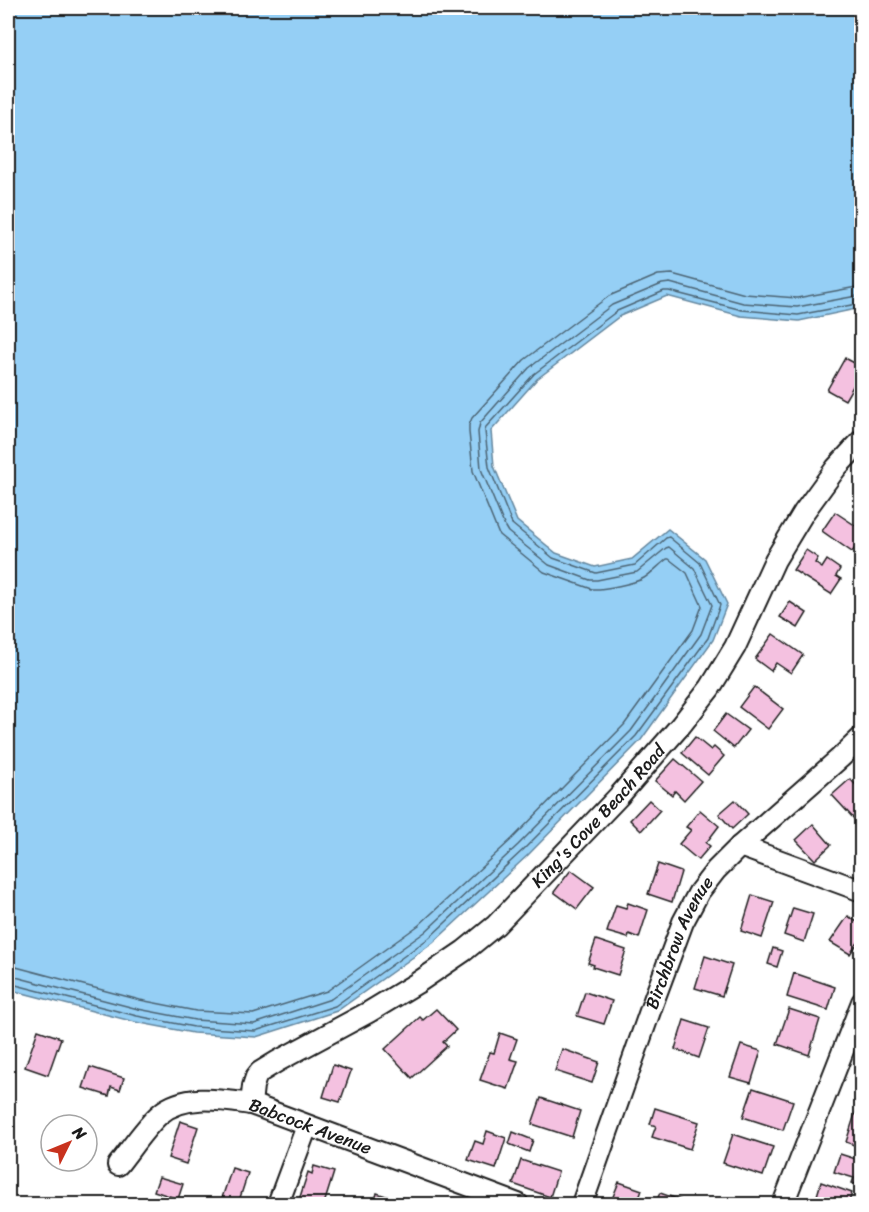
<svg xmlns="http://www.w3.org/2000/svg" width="869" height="1212" font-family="Sriracha,sans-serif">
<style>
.water{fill:#95cff5;stroke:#65879e;stroke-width:1.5}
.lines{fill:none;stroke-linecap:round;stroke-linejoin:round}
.shore{stroke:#4c6473;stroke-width:1.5}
.building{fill:#f4c1e0;stroke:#1c1c1c;stroke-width:1.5}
.street-casing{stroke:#1c1c1c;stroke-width:24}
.street{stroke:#fff;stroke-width:20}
.labels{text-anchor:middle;stroke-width:4.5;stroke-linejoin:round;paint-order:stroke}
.street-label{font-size:18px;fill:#1c1c1c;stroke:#fff}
</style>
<rect width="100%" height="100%" fill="#fff"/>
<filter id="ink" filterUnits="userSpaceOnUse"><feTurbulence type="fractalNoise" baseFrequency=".0167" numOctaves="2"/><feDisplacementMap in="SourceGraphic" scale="12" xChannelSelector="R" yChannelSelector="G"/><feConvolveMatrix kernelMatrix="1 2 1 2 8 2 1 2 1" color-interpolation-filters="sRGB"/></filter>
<g filter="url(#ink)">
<polygon class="water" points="8,8 861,8 861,308 799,321 741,316 667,296 620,316 537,379 491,431 494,466 517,521 556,553 595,567 632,559 668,529 705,559 727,604 713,640 641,740 528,855 433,943 337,1011 256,1037 193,1033 135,1022 11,990 8,988"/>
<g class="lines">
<g class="shore">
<path d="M8,966L16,967L140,1000L196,1011L253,1014L327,991L419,925L512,839L624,725L693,630L702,606L687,573L669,559H667C659,565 652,573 644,578C636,583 603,590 592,589L544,572L499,535L473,471L469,432V425L472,418L524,360L609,296L658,275L672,274L745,294L797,298L862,286"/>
<polyline points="8,975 138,1009 195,1020 254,1024 331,999 425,932 518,845 631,731 701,634 712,605 694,568 669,547 666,548 637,572 597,580 590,580 549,565 508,532 505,527 481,469 478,432 480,423 529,368 612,305 662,284 670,283 743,303 797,307 862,295"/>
<polyline points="8,983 137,1016 194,1027 255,1031 335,1006 429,938 523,850 636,736 708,638 720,605 700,563 669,537 666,538 635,565 596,573 553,558 512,524 489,467 485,431 486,427 534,374 617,311 664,291 669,291 742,310 798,315 862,303"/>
</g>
</g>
<g class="building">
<polygon points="845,358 862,367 862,371 845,400 827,390"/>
<polygon points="835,512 862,530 862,539 852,552 822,531"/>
<polygon points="806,550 818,558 815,563 822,568 827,560 840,569 836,576 841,579 831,594 793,570"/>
<polygon points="790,602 807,613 798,628 780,617"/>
<polygon points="773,634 803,655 791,673 776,663 771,671 755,659"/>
<polygon points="754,687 783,709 768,729 739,707"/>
<polygon points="726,714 748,730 734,748 713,731"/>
<polygon points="695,737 711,750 714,747 724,756 708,775 682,753"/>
<polygon points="675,759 701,781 684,800 675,791 672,795 655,781"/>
<polygon points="850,779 862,791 862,816 856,821 832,795"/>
<polygon points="649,800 660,810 641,831 630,820"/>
<polygon points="735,800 748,814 732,829 719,814"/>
<polygon points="700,810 719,826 706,843 710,846 698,860 679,844 691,830 686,827"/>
<polygon points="813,824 831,845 815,860 796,840"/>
<polygon points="658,864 681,872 672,902 648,894"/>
<polygon points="571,870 594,887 577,909 554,892"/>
<polygon points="752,895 774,902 762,938 741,931"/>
<polygon points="628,903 648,910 639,938 629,934 628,938 607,932 616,905 626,908"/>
<polygon points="793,908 813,914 804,942 784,935"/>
<polygon points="848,916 862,925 862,937 850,954 830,942"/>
<polygon points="596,940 626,950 618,975 593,967 594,965 588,963"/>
<polygon points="773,948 782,951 777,967 768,964"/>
<polygon points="705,956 732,965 722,996 695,988"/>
<polygon points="794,973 835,987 828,1010 787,997"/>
<polygon points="585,992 612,1001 604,1024 577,1016"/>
<polygon points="436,1009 456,1030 443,1042 447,1046 412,1078 385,1049 420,1017 423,1020"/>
<polygon points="789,1009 820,1019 809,1055 777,1044"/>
<polygon points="684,1020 709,1028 699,1058 675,1049"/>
<polygon points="38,1030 61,1038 48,1075 25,1067"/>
<polygon points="500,1033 517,1039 510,1059 518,1061 508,1089 480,1080 490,1052 494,1053"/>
<polygon points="741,1045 761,1051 751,1083 730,1077"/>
<polygon points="562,1049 599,1062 592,1083 555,1071"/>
<polygon points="333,1065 351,1071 340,1102 323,1097"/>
<polygon points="90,1067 124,1078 120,1090 111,1087 109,1096 83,1088"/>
<polygon points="753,1088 793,1101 783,1130 743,1117"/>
<polygon points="541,1098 580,1111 572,1137 532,1124"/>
<polygon points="655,1108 699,1122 690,1149 652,1137 656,1126 650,1124"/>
<polygon points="855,1114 862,1117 862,1148 846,1142"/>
<polygon points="180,1121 198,1127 186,1164 168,1158"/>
<polygon points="487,1131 506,1138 496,1169 468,1160 475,1141 483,1144"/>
<polygon points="513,1132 533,1140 529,1152 509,1144"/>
<polygon points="733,1134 773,1147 763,1176 723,1163"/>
<polygon points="840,1154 862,1161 862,1186 852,1183 854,1178 834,1172"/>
<polygon points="521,1160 558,1172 550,1197 513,1184"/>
<polygon points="314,1166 334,1172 324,1204 315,1204 299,1200 308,1172 312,1174"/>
<polygon points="232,1168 248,1173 238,1204 220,1204"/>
<polygon points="159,1177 183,1184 178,1199 154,1191"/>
<polygon points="619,1182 642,1190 637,1204 610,1204"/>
<polygon points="821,1182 852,1193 848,1204 834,1204 816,1199"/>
<polygon points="377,1193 407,1203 406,1204 374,1204"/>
<polygon points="660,1193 680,1200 678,1204 655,1204"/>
</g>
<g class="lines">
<g class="street-casing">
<g id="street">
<polyline points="740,846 862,891"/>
<path id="s1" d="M251,1104L253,1086L256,1077L260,1072L278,1061L369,1012L417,983L464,951L496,925L619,796L681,725L710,688L735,647L775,560L804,512L836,468L862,440"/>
<path id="s2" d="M118,1165C131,1149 145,1127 160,1114C184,1093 222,1100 251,1104L518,1204"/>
<polyline points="278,1204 307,1126"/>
<path id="s3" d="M582,1204L655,997L683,922L699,892L716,870L740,846L840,758L862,737"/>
<polyline points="783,1204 862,1002"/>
</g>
</g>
<use href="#street" class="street"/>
</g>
</g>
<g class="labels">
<g class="street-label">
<text dy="6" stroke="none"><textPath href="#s1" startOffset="462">King's Cove Beach Road</textPath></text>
<text dy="6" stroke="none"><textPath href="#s3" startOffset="279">Birchbrow Avenue</textPath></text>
<text dy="6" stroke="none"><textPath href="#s2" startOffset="224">Babcock Avenue</textPath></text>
</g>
</g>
<rect width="869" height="1212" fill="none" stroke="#fff" stroke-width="30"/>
<rect x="15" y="15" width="839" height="1182" fill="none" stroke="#1c1c1c" stroke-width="2" filter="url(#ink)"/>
<g transform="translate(69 1143) rotate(47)"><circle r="28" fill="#ffffff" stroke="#a4a4a4" stroke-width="1.5"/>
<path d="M0-4.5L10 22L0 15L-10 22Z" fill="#c8321e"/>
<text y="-9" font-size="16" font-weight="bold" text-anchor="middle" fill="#1c1c1c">N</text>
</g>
</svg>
